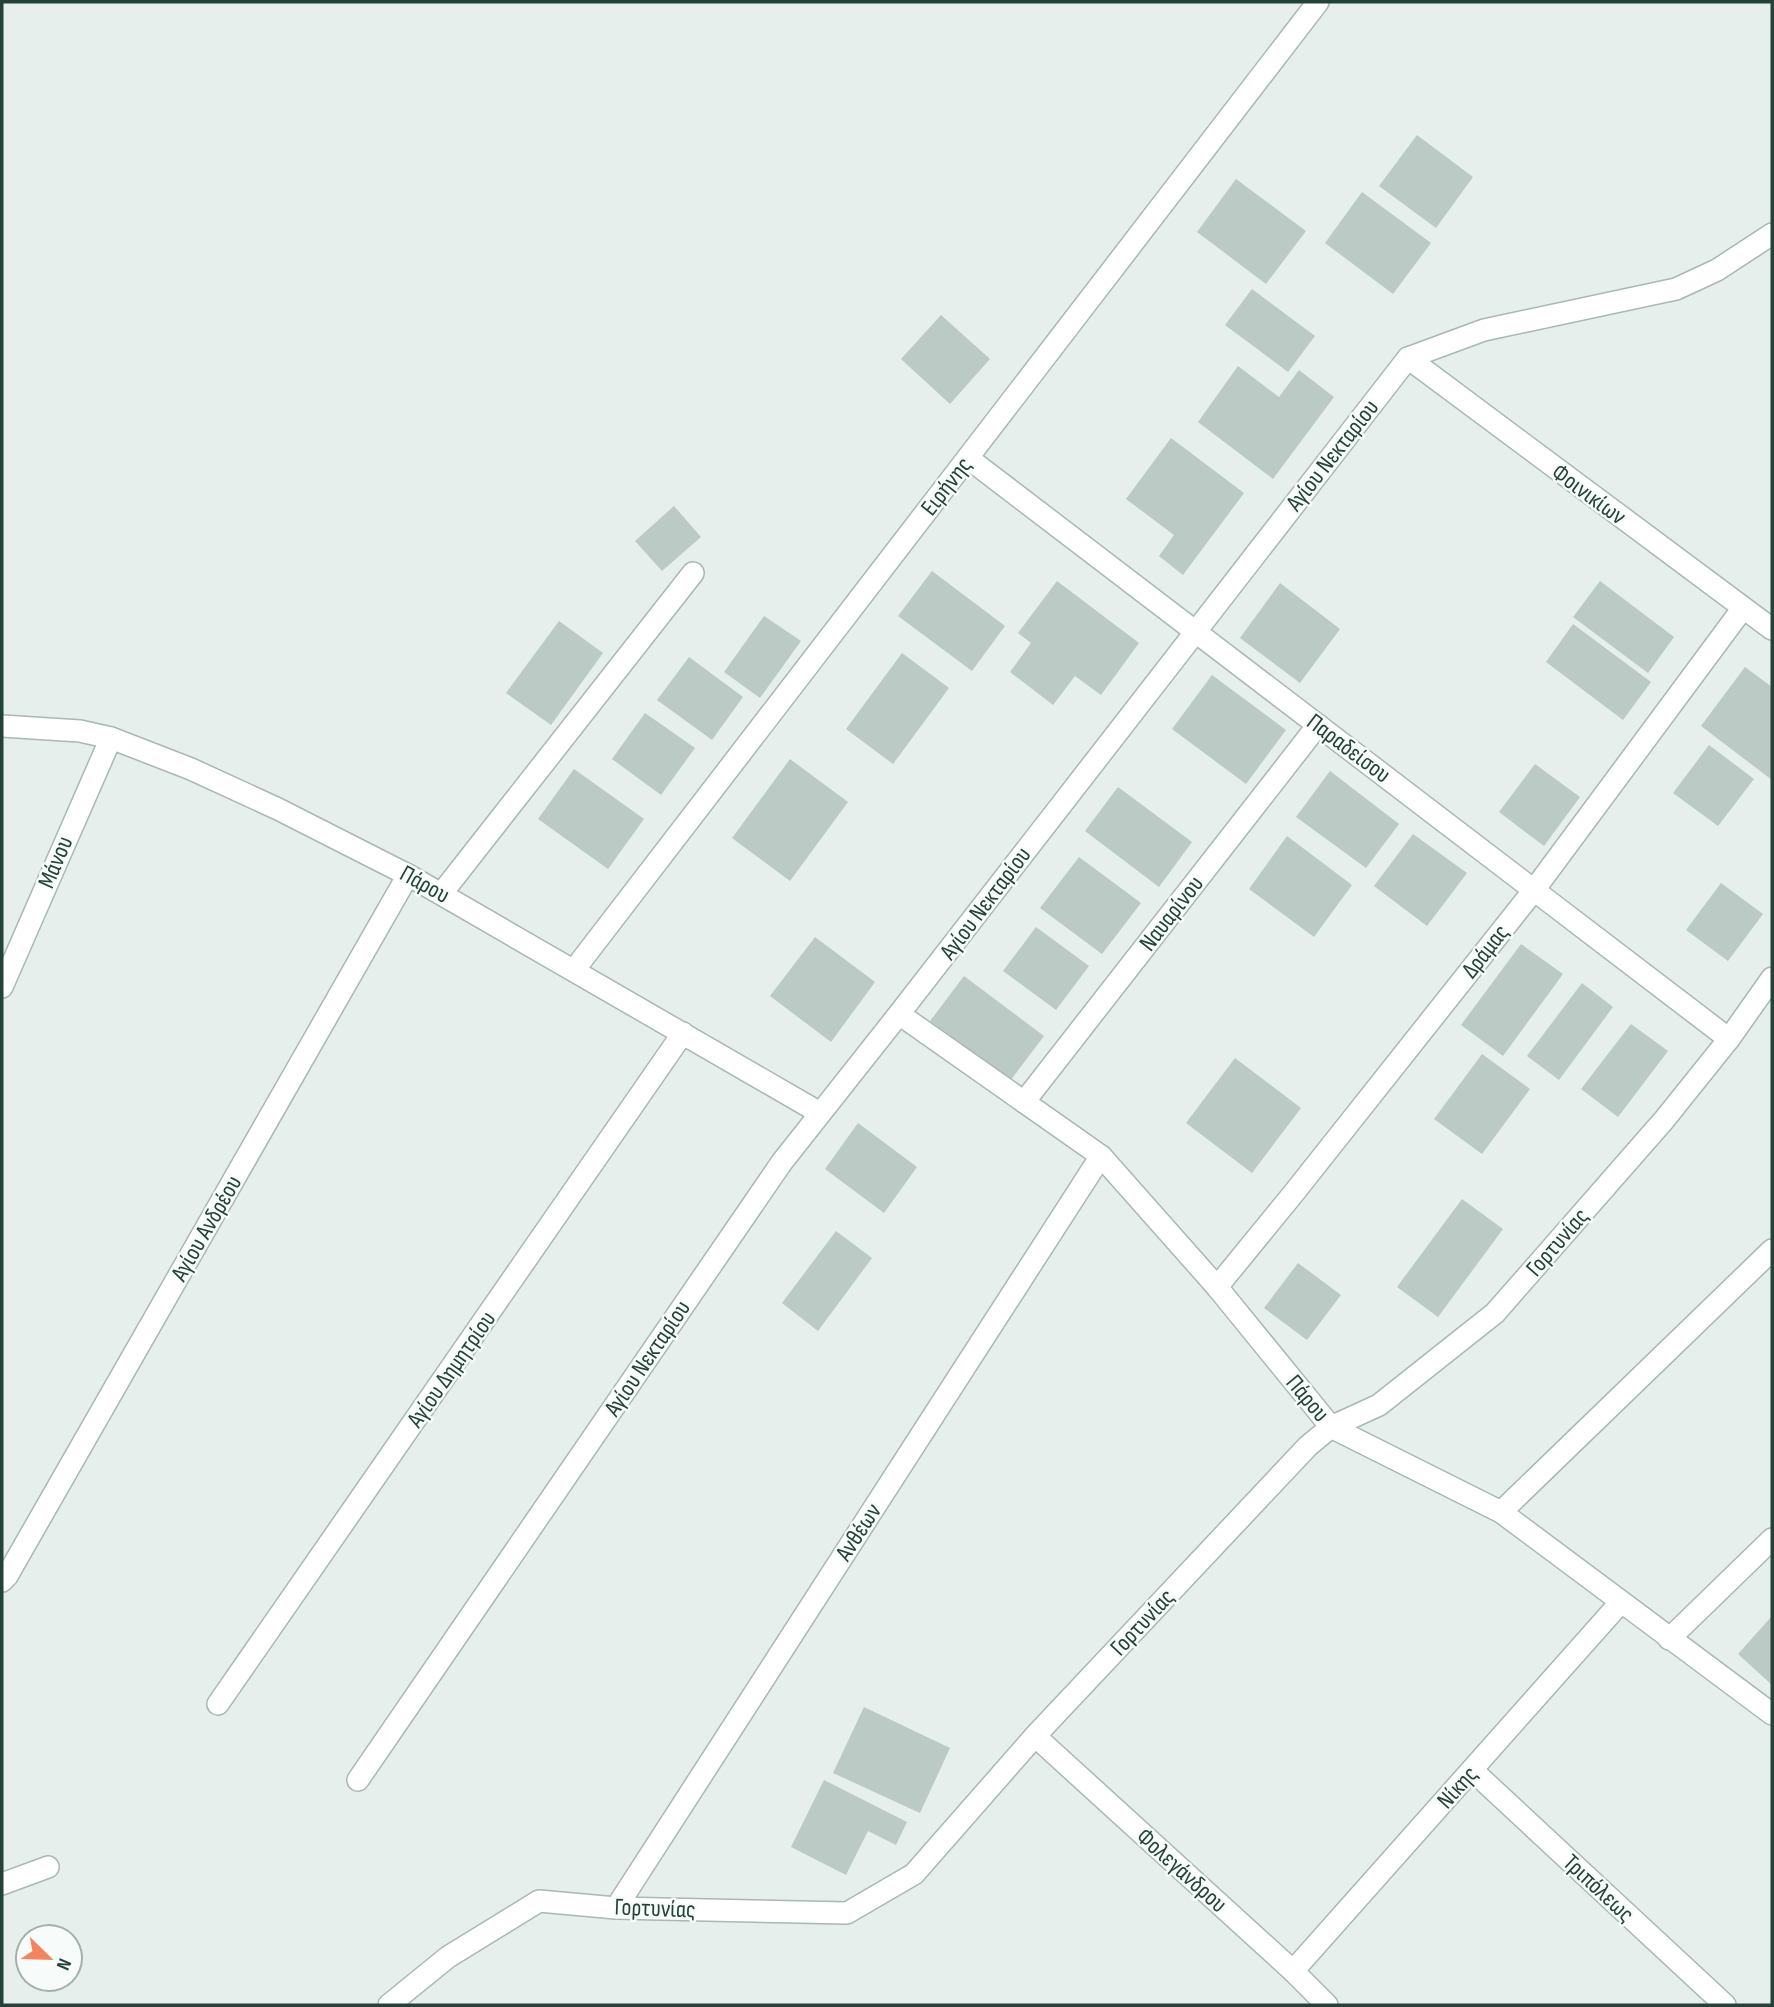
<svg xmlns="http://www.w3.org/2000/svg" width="1774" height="2007" font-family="'Sofia Sans Condensed',sans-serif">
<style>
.building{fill:#bbcac4}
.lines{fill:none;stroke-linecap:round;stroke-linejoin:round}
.street-casing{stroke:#a8b8b2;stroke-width:24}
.street{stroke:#fff;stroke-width:21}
.labels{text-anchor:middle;stroke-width:5;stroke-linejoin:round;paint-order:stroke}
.street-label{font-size:24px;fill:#24423a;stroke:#f7fbf9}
</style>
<rect width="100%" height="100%" fill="#e6efeb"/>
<g class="building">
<polygon points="1417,135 1473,177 1436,228 1379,186"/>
<polygon points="1236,179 1306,231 1266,284 1197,232"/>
<polygon points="1362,192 1431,243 1393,294 1325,243"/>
<polygon points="1252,289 1315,336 1288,372 1225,325"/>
<polygon points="941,315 990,359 950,404 901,359"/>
<polygon points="1238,366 1279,397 1299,370 1334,397 1273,479 1198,422"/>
<polygon points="1171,438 1244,493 1183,575 1159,556 1174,535 1126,499"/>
<polygon points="674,506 701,537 662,571 635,541"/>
<polygon points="932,571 1005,626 972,671 898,616"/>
<polygon points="1057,581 1139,643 1101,695 1075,676 1053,705 1010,672 1031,643 1018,633"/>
<polygon points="1600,581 1674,637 1648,673 1573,617"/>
<polygon points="1280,583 1340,629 1300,683 1240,638"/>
<polygon points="764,616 801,641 760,698 724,672"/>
<polygon points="559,621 603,653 551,725 506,693"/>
<polygon points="1573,624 1651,682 1623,720 1546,662"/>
<polygon points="902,653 949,688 893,764 846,729"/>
<polygon points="689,657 743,697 712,740 657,700"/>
<polygon points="1745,667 1772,687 1772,780 1701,726"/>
<polygon points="1212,675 1286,730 1246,784 1172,729"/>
<polygon points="645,713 695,748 661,795 612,759"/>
<polygon points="1709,745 1754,779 1718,826 1673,793"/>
<polygon points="790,759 848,802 790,881 732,838"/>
<polygon points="1535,764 1580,797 1544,846 1499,812"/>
<polygon points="574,769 644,819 608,869 538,819"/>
<polygon points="1330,771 1399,824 1366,868 1296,817"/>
<polygon points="1118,787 1192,842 1159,887 1085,831"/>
<polygon points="1413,834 1467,873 1427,926 1374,886"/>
<polygon points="1287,836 1352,885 1314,937 1249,889"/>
<polygon points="1079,857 1141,903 1102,954 1040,908"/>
<polygon points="1721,883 1763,914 1728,961 1686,930"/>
<polygon points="1036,927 1089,966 1056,1010 1003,971"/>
<polygon points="815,937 875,982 831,1042 770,996"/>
<polygon points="1521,944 1563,974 1503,1056 1461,1025"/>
<polygon points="964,976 1044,1036 1010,1081 930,1021"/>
<polygon points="1582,983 1613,1007 1559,1080 1527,1056"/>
<polygon points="1631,1024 1668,1051 1618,1117 1581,1089"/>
<polygon points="1482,1054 1530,1089 1482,1154 1434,1119"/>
<polygon points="1235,1058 1301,1108 1252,1173 1186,1123"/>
<polygon points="858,1123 917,1167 884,1213 825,1169"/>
<polygon points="1462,1199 1503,1229 1438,1317 1397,1287"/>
<polygon points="836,1231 872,1258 818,1331 782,1303"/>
<polygon points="1298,1263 1341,1295 1307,1340 1264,1308"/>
<polygon points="1772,1616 1772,1685 1738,1654"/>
<polygon points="864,1707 950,1748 920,1813 833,1773"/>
<polygon points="824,1780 907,1822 896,1845 868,1831 846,1875 791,1847"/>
</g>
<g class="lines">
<g class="street-casing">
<g id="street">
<polyline points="1408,358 1772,629"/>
<polyline points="968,458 1729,1039"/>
<polyline points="2,726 80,731 111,738 191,769 278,809 408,875 820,1113"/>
<polyline points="442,893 693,573"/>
<polyline points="574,970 1318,2"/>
<polyline points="2,987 111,738"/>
<polyline points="899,1014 1101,1156 1217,1287 1331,1427 1501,1512 1772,1714"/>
<polyline points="1024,1102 1318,725"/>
<polyline points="1217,1287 1293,1194 1534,890 1743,608"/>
<polyline points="1501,1512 1772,1250"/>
<polyline points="2,1581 7,1576 408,875"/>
<polyline points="1669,1639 1772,1539"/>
<polyline points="218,1704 683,1033"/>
<polyline points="1035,1736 1293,1971 1327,2005"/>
<polyline points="1472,1770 1725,2005"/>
<polyline points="358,1780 782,1162 899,1014 1408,358 1484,330 1676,289 1717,270 1772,234"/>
<polyline points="2,1884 48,1867"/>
<polyline points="616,1908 1101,1156"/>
<polyline points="1293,1971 1620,1603"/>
<polyline points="389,2005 448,1957 539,1901 616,1908 847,1913 914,1874 1035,1736 1308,1446 1331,1427 1379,1405 1495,1313 1664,1120 1729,1039 1772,978"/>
</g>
</g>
<use href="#street" class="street"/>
</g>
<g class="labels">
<g class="street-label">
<text transform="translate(1332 455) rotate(-52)" y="8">Αγίου Νεκταρίου</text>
<text transform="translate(946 486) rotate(-52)" y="8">Ειρήνης</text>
<text transform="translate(1589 494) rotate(36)" y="8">Φοινικίων</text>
<text transform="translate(1349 748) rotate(37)" y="8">Παραδείσου</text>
<text transform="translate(55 862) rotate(-67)" y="8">Μάνου</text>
<text transform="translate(425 884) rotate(29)" y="8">Πάρου</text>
<text transform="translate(985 903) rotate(-53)" y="8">Αγίου Νεκταρίου</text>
<text transform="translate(1171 913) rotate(-52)" y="8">Ναυαρίνου</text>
<text transform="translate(1485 951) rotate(-52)" y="8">Δράμας</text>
<text transform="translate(206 1228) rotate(-60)" y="8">Αγίου Ανδρέου</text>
<text transform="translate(1557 1242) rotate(-49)" y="8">Γορτυνίας</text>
<text transform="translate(647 1358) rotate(-56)" y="8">Αγίου Νεκταρίου</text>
<text transform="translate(451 1369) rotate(-55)" y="8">Αγίου Δημητρίου</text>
<text transform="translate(1308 1398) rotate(50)" y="8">Πάρου</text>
<text transform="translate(858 1532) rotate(-57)" y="8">Ανθέων</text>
<text transform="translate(1142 1622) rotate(-47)" y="8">Γορτυνίας</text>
<text transform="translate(1457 1787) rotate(-48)" y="8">Νίκης</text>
<text transform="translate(1182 1870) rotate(42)" y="8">Φολεγάνδρου</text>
<text transform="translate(1599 1888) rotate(43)" y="8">Τριπόλεως</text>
<text transform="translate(655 1908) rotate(2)" y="8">Γορτυνίας</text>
</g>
</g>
<rect width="1774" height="2007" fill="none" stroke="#24423a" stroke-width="7"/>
<g transform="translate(49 1958) rotate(113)"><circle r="33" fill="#f7fbf9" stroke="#a3b1ad" stroke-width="2"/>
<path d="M0-5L12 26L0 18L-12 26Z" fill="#f4845f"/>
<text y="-10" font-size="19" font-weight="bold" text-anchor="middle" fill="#24423a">N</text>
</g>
</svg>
